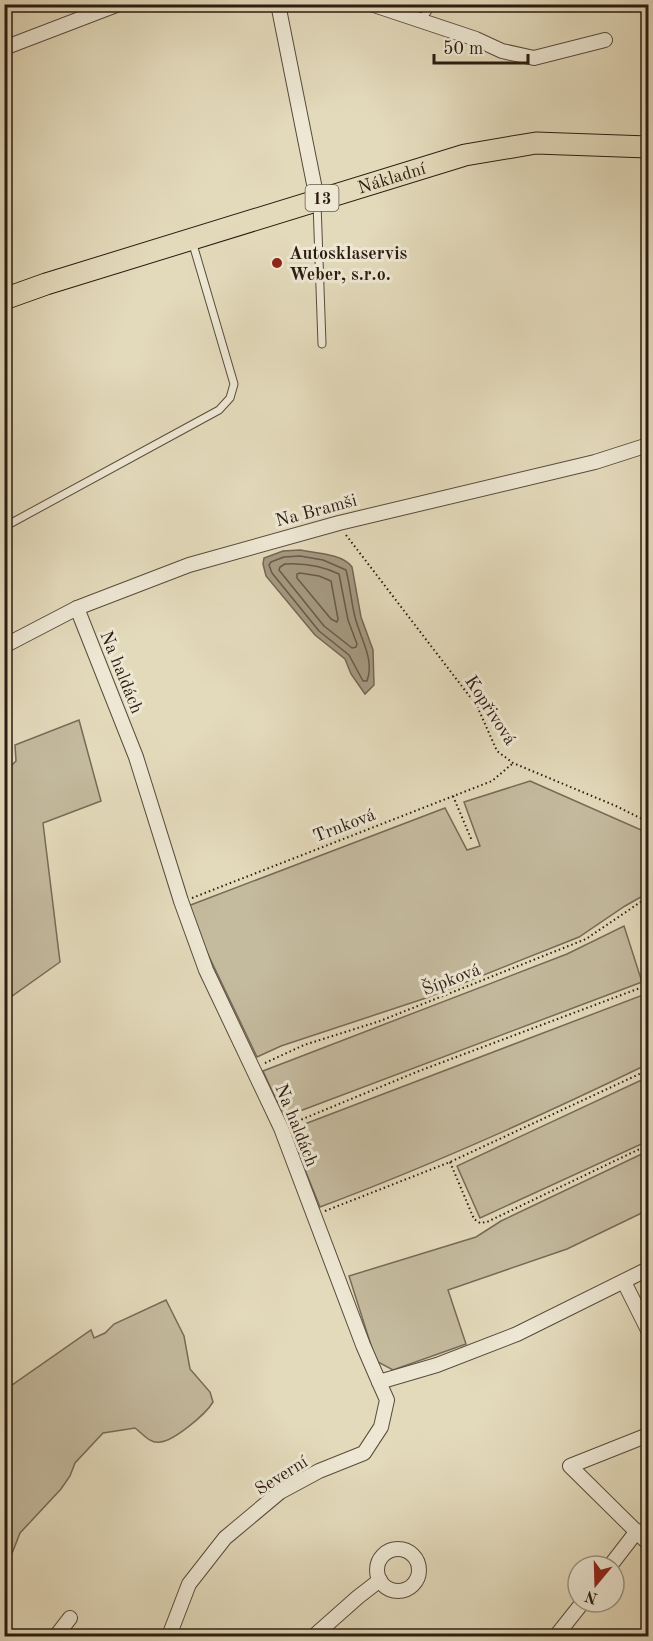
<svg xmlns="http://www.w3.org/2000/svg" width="653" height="1641" font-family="'Old Standard TT',serif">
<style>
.green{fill:#c4ba9e;stroke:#786a58;stroke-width:1.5}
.water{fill:#a49981;stroke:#746754;stroke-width:1.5}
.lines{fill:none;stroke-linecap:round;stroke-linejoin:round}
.shore{stroke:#685a49;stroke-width:1.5}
.lane-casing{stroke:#594b3c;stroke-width:9}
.street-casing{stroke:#594b3c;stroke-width:16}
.primary-casing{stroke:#2b1b11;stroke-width:23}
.path{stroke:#2b1b11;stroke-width:2;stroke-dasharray:1.5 3;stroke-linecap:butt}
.lane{stroke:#ede7d3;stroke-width:7}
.street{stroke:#ede7d3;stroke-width:14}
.primary{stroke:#e3dabb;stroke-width:21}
.poi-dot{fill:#8f2418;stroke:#ede7d3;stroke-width:2}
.labels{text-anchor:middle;stroke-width:6;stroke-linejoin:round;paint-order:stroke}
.shield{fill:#ede7d3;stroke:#65584b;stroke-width:1.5}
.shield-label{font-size:16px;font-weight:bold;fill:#2b1b11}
.street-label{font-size:18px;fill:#2b1b11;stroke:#ede7d3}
.poi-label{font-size:18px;font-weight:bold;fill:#2b1b11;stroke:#ede7d3;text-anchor:start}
</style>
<rect width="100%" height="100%" fill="#e3dabb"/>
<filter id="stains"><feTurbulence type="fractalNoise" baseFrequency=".00333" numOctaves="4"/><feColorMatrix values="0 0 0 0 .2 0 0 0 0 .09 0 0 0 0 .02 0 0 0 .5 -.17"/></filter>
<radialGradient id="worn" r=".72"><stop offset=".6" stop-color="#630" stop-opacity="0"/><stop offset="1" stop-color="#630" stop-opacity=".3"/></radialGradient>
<g class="green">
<polygon points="79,720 101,801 43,823 60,962 5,1001 5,772 16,761 15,745"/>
<polygon points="530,781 648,833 648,893 625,906 579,937 426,998 281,1046 257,1057 205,948 188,906 445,808 467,850 480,846 464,802"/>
<polygon points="624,926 642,982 284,1117 263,1071 567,954"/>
<path d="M648,993V1064C541,1116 432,1165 320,1207L289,1130Z"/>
<polygon points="648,1077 648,1141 480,1218 457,1166"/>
<polygon points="648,1151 648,1210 567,1249 448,1290 466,1344 393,1370 376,1361 349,1276 476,1237 501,1221"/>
<path d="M166,1300L184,1336L190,1369L210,1392L213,1402C206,1414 174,1441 160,1442C150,1444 142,1433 135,1428L103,1433L75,1463L70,1476L61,1489L20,1533L13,1551L5,1565V1390L91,1330L94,1338L105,1333L114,1324Z"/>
</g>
<path class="water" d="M300,550C315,553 343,554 352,567L361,617L373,650L374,685L365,694L351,674L345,659L315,635L266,576L263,564L264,558L283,551Z"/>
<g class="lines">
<g class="shore">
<path d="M300,556L323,560L346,570C350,585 351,601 355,617C360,638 375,659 367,681H363L349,655L319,631L272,573L269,565L271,562L284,557Z"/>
<path d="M285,564C304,563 322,566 339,574L348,620L357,644L356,647L352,648L324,626L279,570L280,567Z"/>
<polygon points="300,573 319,576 331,581 338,619 337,622 331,619 297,578 297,574"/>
</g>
<g class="lane-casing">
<g id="lane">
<polyline points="420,21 433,4"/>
<polyline points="317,203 322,344"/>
<polyline points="4,527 219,410 230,398 234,384 192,241"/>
</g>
</g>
<g class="street-casing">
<g id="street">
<polyline points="278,4 317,199"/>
<polyline points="371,4 476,39 502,51 534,58 605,40"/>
<polyline points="4,48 119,4"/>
<polyline points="77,608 136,757 181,901 206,970 281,1128 363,1345 379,1382 437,1365 517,1334 648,1269"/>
<polyline points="4,646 77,608 189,565 339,523 595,462 648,445"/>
<polyline points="624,1282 648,1330"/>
<polyline points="648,1435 570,1466 648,1543"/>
<circle cx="398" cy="1570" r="21"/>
<polyline points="610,1566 637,1531"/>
<polyline points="56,1636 70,1618"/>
<polyline points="169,1636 189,1584 225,1538 280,1492 319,1471 364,1453 381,1427 387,1400 379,1382"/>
<polyline points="314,1636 358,1597 380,1580"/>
<polyline points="556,1636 583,1602"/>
</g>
</g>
<g class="primary-casing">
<g id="primary">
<path id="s1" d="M4,299L46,284L465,155L536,143L648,147"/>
</g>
</g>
<g class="path">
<polyline points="346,535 477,706 497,751 513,763 616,806 648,822"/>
<polyline points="453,796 472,841"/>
<polyline points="192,898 492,781 512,764"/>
<polyline points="265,1063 304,1045 380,1021 586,939 648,897"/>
<polyline points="293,1123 419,1071 648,985"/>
<polyline points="450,1162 474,1219 480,1223 487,1222 648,1145"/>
<polyline points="325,1211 450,1162 648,1070"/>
</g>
<use href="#lane" class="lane"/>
<use href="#street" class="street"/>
<use href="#primary" class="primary"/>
</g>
<circle class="poi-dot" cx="277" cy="263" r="6"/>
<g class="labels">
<rect class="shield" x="305.5" y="185" width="33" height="26" rx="4.5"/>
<g class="shield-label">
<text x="322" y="204">13</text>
</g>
<g class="street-label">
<text dy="6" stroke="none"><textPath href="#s1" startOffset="406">Nákladní</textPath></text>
<text transform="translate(316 510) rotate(-15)" y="6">Na Bramši</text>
<text transform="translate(122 672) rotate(68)" y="6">Na haldách</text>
<text transform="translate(491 710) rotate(57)" y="6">Kopřivová</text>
<text transform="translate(344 825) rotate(-21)" y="6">Trnková</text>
<text transform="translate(451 979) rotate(-21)" y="6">Šípková</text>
<text transform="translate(297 1125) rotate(68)" y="6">Na haldách</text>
<text transform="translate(281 1475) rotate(-32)" y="6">Severní</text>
</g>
<g class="poi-label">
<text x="289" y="259">Autosklaservis<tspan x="289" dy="21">Weber, s.r.o.</tspan></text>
</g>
</g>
<rect width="653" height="1641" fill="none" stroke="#e3dabb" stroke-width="24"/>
<rect x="6" y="6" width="641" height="1629" fill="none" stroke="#2b1b11" stroke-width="3"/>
<rect x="12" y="12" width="629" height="1617" fill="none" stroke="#2b1b11" stroke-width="1.5"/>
<g transform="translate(596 1584) rotate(199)"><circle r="28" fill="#ede7d3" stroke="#9f9585" stroke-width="1.5"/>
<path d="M0-4.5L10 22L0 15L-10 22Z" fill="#8f2418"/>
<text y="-9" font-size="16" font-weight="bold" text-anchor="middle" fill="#2b1b11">N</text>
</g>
<path d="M434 54v9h94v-9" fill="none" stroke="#2b1b11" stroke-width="3"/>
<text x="443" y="54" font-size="18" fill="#2b1b11" stroke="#ede7d3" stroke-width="4.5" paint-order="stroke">50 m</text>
<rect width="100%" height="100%" filter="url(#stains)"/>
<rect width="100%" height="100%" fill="url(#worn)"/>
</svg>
